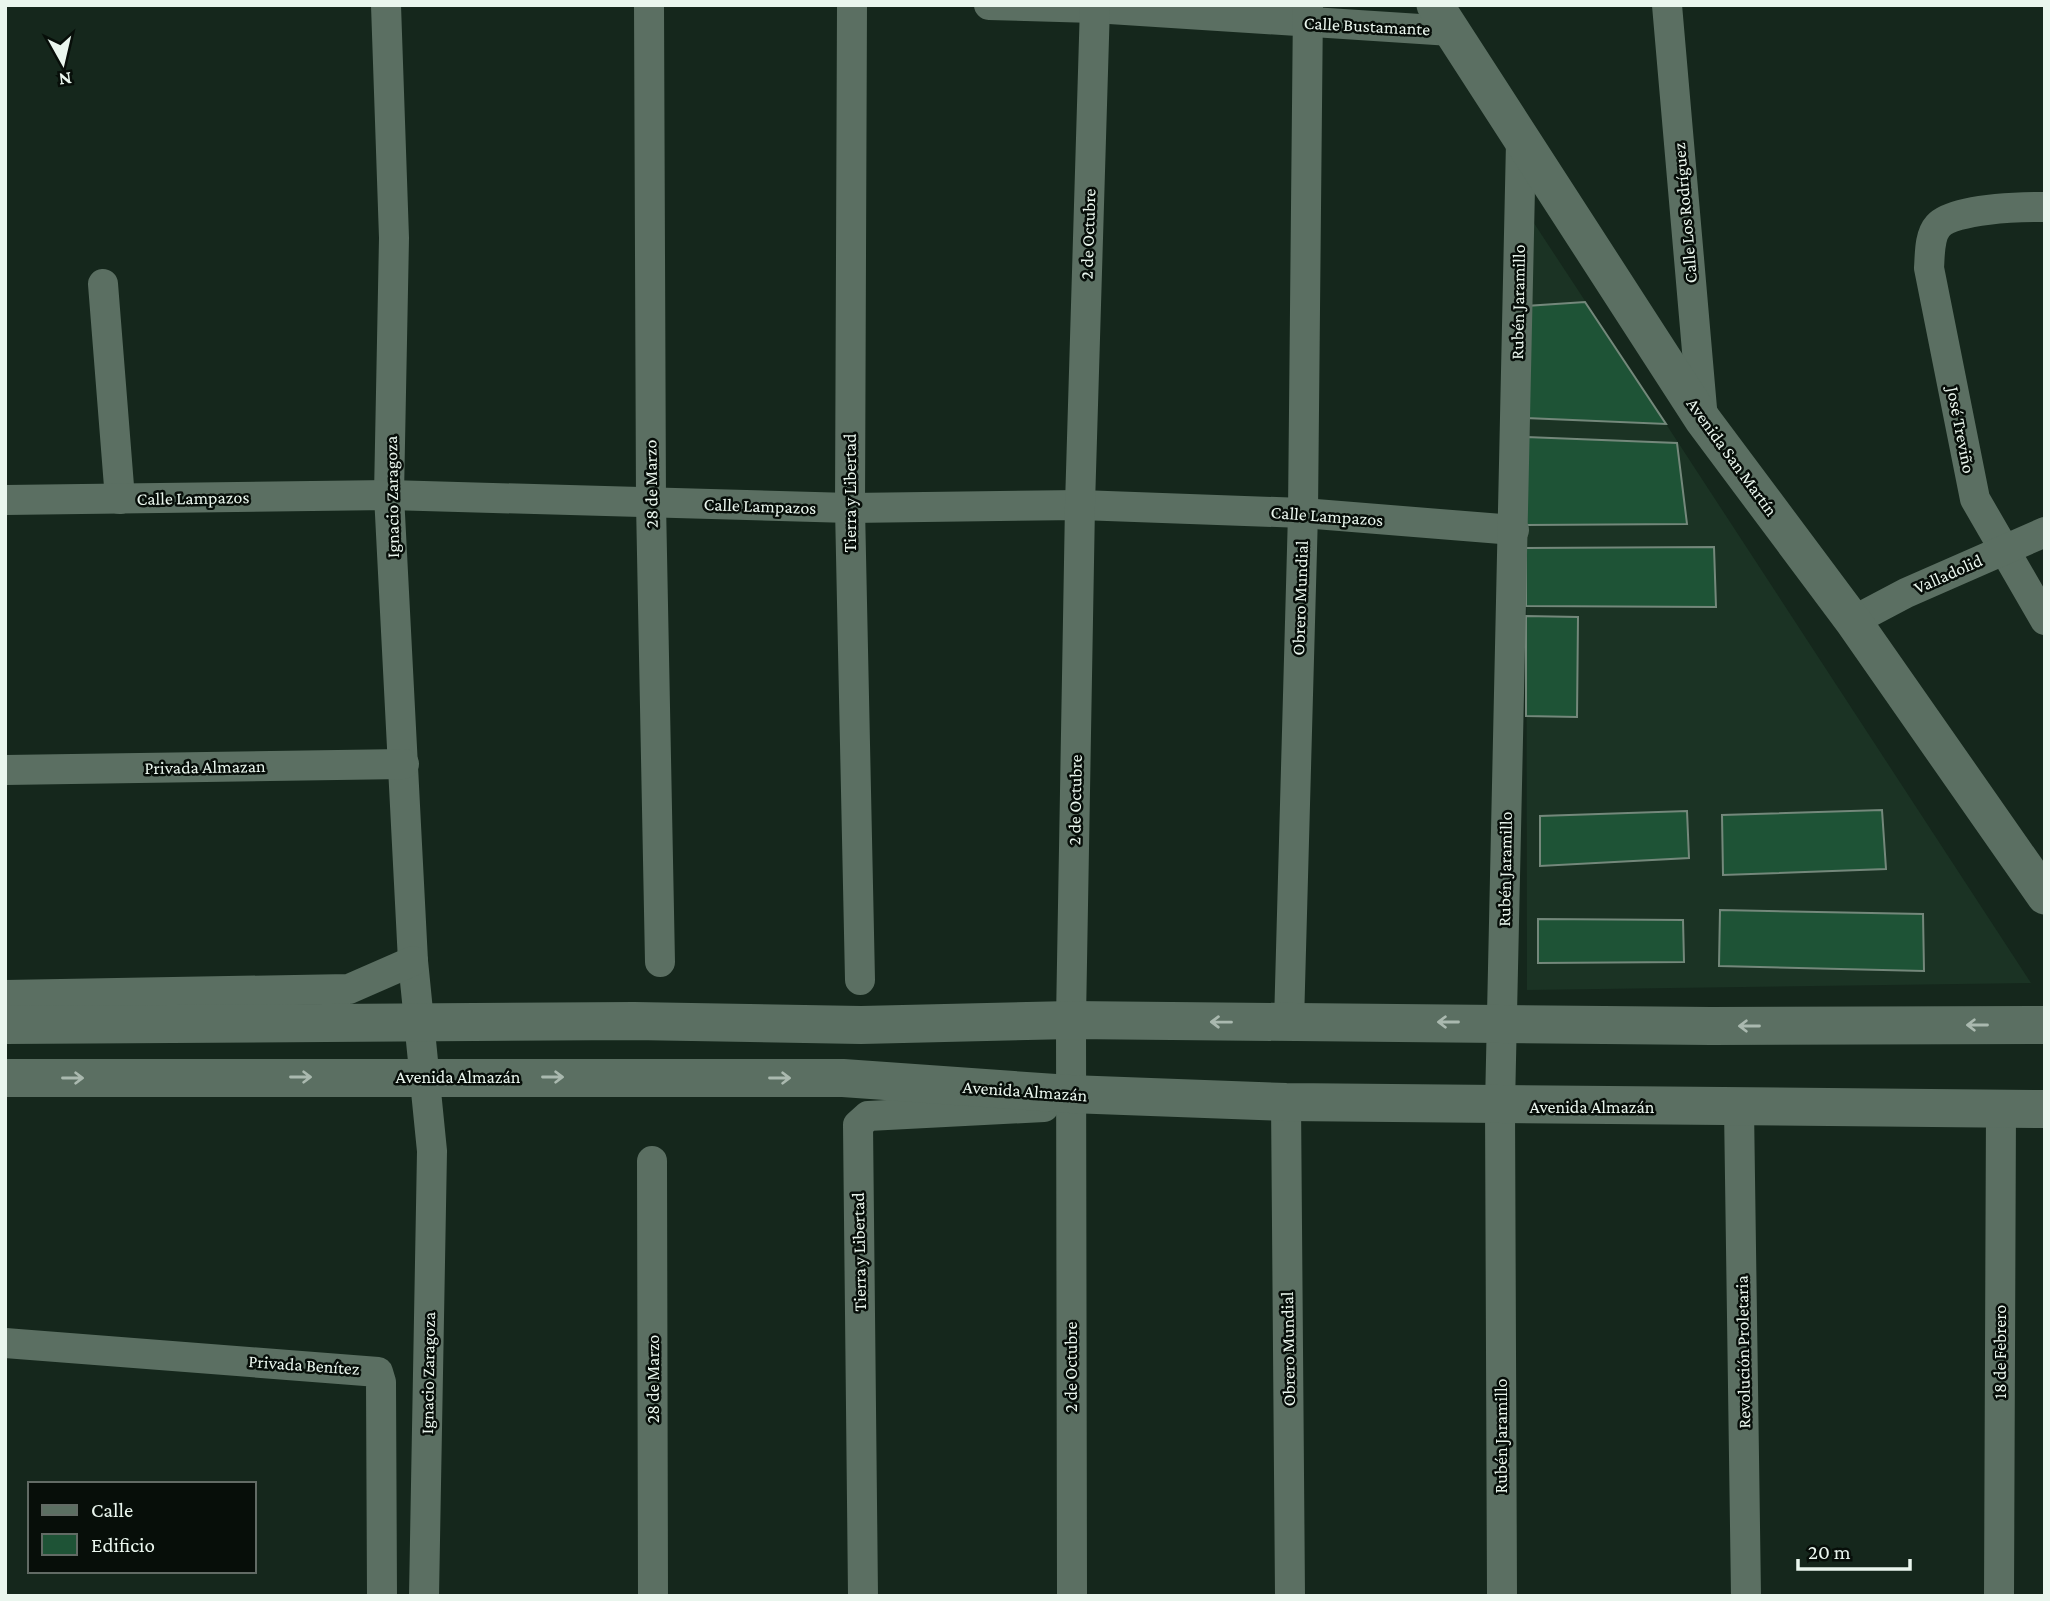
<svg xmlns="http://www.w3.org/2000/svg" width="2050" height="1601" font-family="'Crimson Pro',serif">
<style>
.built{fill:#1b3324}
.building{fill:#1e5336;stroke:#74887b;stroke-width:2}
.lines{fill:none;stroke-linecap:round;stroke-linejoin:round}
.minor{stroke:#5b6f62;stroke-width:30}
.tertiary{stroke:#5b6f62;stroke-width:37}
.secondary{stroke:#5b6f62;stroke-width:38}
.oneway{stroke:#aab9af}
.labels{text-anchor:middle;stroke-width:5;stroke-linejoin:round;paint-order:stroke}
.street-label{font-size:18px;fill:#eaf6ee;stroke:#070e09}
</style>
<rect width="100%" height="100%" fill="#15271c"/>
<polygon class="built" points="1526,211 1666,424 2031,983 1527,990"/>
<g class="building">
<polygon points="1585,302 1666,424 1526,418 1526,306"/>
<polygon points="1526,437 1677,443 1687,524 1526,525"/>
<polygon points="1714,547 1716,607 1526,606 1526,548"/>
<polygon points="1526,616 1578,617 1577,717 1526,716"/>
<polygon points="1882,810 1886,869 1723,875 1722,815"/>
<polygon points="1687,811 1689,858 1540,866 1540,816"/>
<polygon points="1720,910 1923,914 1924,971 1719,966"/>
<polygon points="1538,919 1683,920 1684,962 1538,963"/>
</g>
<g class="lines">
<g class="minor">
<polyline points="386,5 394,238 389,495 413,961 432,1151 424,1596"/>
<polyline points="649,5 651,503 660,962"/>
<polyline points="852,5 850,508 860,980"/>
<polyline points="989,5 1094,8 1451,31"/>
<polyline points="1667,5 1703,420"/>
<path d="M2045,207C2021,207 1954,208 1938,226C1929,236 1930,255 1929,268L1975,499L2045,620"/>
<polyline points="103,284 120,499"/>
<polyline points="5,500 389,495 850,508 1080,505 1303,513 1514,530"/>
<polyline points="1853,621 1906,593 2045,532"/>
<polyline points="5,770 404,764"/>
<polyline points="5,995 349,989 413,961"/>
<polyline points="1289,1023 1303,513 1308,5"/>
<polyline points="1286,1102 1290,1596"/>
<polyline points="1739,1108 1746,1596"/>
<polyline points="652,1161 653,1596"/>
<polyline points="5,1343 378,1372 381,1382 382,1596"/>
<polyline points="863,1596 858,1125 868,1116 1044,1107"/>
<polyline points="1072,1596 1071,1020 1080,505 1095,5"/>
<polyline points="1502,1596 1500,1106 1521,142"/>
<polyline points="1999,1596 2001,1108"/>
</g>
<polyline class="tertiary" points="1435,5 1703,420 1853,621 2045,896"/>
<g class="secondary">
<polyline points="5,1025 634,1021 861,1025 1071,1020 1711,1026 2045,1025"/>
<polyline points="5,1078 843,1078 1070,1094 1286,1102 2045,1109"/>
</g>
</g>
<defs><path id="oneway-shaft" d="M-6 0H5M1.5-3L5.5 0L1.5 3" fill="none" stroke-width="1.6" stroke-linecap="round" stroke-linejoin="round" transform="scale(1.75)"/></defs>
<g class="oneway">
<use href="#oneway-shaft" transform="translate(1221 1022) rotate(-179)"/>
<use href="#oneway-shaft" transform="translate(1448 1022) rotate(180)"/>
<use href="#oneway-shaft" transform="translate(1977 1025) rotate(180)"/>
<use href="#oneway-shaft" transform="translate(1749 1026) rotate(180)"/>
<use href="#oneway-shaft" transform="translate(301 1077)"/>
<use href="#oneway-shaft" transform="translate(553 1077)"/>
<use href="#oneway-shaft" transform="translate(73 1078)"/>
<use href="#oneway-shaft" transform="translate(780 1078)"/>
</g>
<g class="labels">
<g class="street-label">
<text transform="translate(1367 26) rotate(3)" y="6">Calle Bustamante</text>
<text transform="translate(1685 213) rotate(-95)" y="6">Calle Los Rodríguez</text>
<text transform="translate(1088 234) rotate(-88)" y="6">2 de Octubre</text>
<text transform="translate(1518 302) rotate(-89)" y="6">Rubén Jaramillo</text>
<text transform="translate(1961 430) rotate(79)" y="6">José Treviño</text>
<text transform="translate(1732 457) rotate(54)" y="6">Avenida San Martín</text>
<text transform="translate(651 484) rotate(-91)" y="6">28 de Marzo</text>
<text transform="translate(850 493) rotate(-90)" y="6">Tierra y Libertad</text>
<text transform="translate(392 497) rotate(-91)" y="6">Ignacio Zaragoza</text>
<text transform="translate(193 498) rotate(-1)" y="6">Calle Lampazos</text>
<text transform="translate(760 506) rotate(2)" y="6">Calle Lampazos</text>
<text transform="translate(1327 516) rotate(4)" y="6">Calle Lampazos</text>
<text transform="translate(1948 574) rotate(-24)" y="6">Valladolid</text>
<text transform="translate(1300 598) rotate(-88)" y="6">Obrero Mundial</text>
<text transform="translate(205 767) rotate(-1)" y="6">Privada Almazan</text>
<text transform="translate(1075 800) rotate(-89)" y="6">2 de Octubre</text>
<text transform="translate(1505 869) rotate(-89)" y="6">Rubén Jaramillo</text>
<text x="458" y="1083">Avenida Almazán</text>
<text transform="translate(1025 1091) rotate(4)" y="6">Avenida Almazán</text>
<text x="1592" y="1113">Avenida Almazán</text>
<text transform="translate(859 1252) rotate(-91)" y="6">Tierra y Libertad</text>
<text transform="translate(1288 1349) rotate(-91)" y="6">Obrero Mundial</text>
<text transform="translate(1743 1352) rotate(-91)" y="6">Revolución Proletaria</text>
<text transform="translate(2000 1352) rotate(-90)" y="6">18 de Febrero</text>
<text transform="translate(304 1365) rotate(4)" y="6">Privada Benítez</text>
<text transform="translate(1071 1367) rotate(-90)" y="6">2 de Octubre</text>
<text transform="translate(428 1373) rotate(-89)" y="6">Ignacio Zaragoza</text>
<text transform="translate(653 1379) rotate(-90)" y="6">28 de Marzo</text>
<text transform="translate(1501 1436) rotate(-90)" y="6">Rubén Jaramillo</text>
</g>
</g>
<rect width="2050" height="1601" fill="none" stroke="#eaf6ee" stroke-width="14"/>
<rect x="28" y="1482" width="228" height="91" fill="#070e09" stroke="#626b65" stroke-width="2"/>
<rect x="42" y="1505" width="35" height="10" fill="#5b6f62" stroke="#626b65" stroke-width="2"/>
<text x="91" y="1517" font-size="21" fill="#eaf6ee">Calle</text>
<rect x="42" y="1534" width="35" height="21" fill="#1e5336" stroke="#626b65" stroke-width="2"/>
<text x="91" y="1552" font-size="21" fill="#eaf6ee">Edificio</text>
<g transform="translate(63 63) rotate(172)" stroke="#070e09" stroke-width="5" paint-order="stroke">
<path d="M0-5L12 26L0 18L-12 26Z" fill="#eaf6ee"/>
<text y="-10" font-size="19" font-weight="bold" text-anchor="middle" fill="#eaf6ee">N</text>
</g>
<path d="M1798 1559v10h112v-10" fill="none" stroke="#eaf6ee" stroke-width="3.5"/>
<text x="1808" y="1559" font-size="21" fill="#eaf6ee" stroke="#070e09" stroke-width="5" paint-order="stroke">20 m</text>
</svg>
